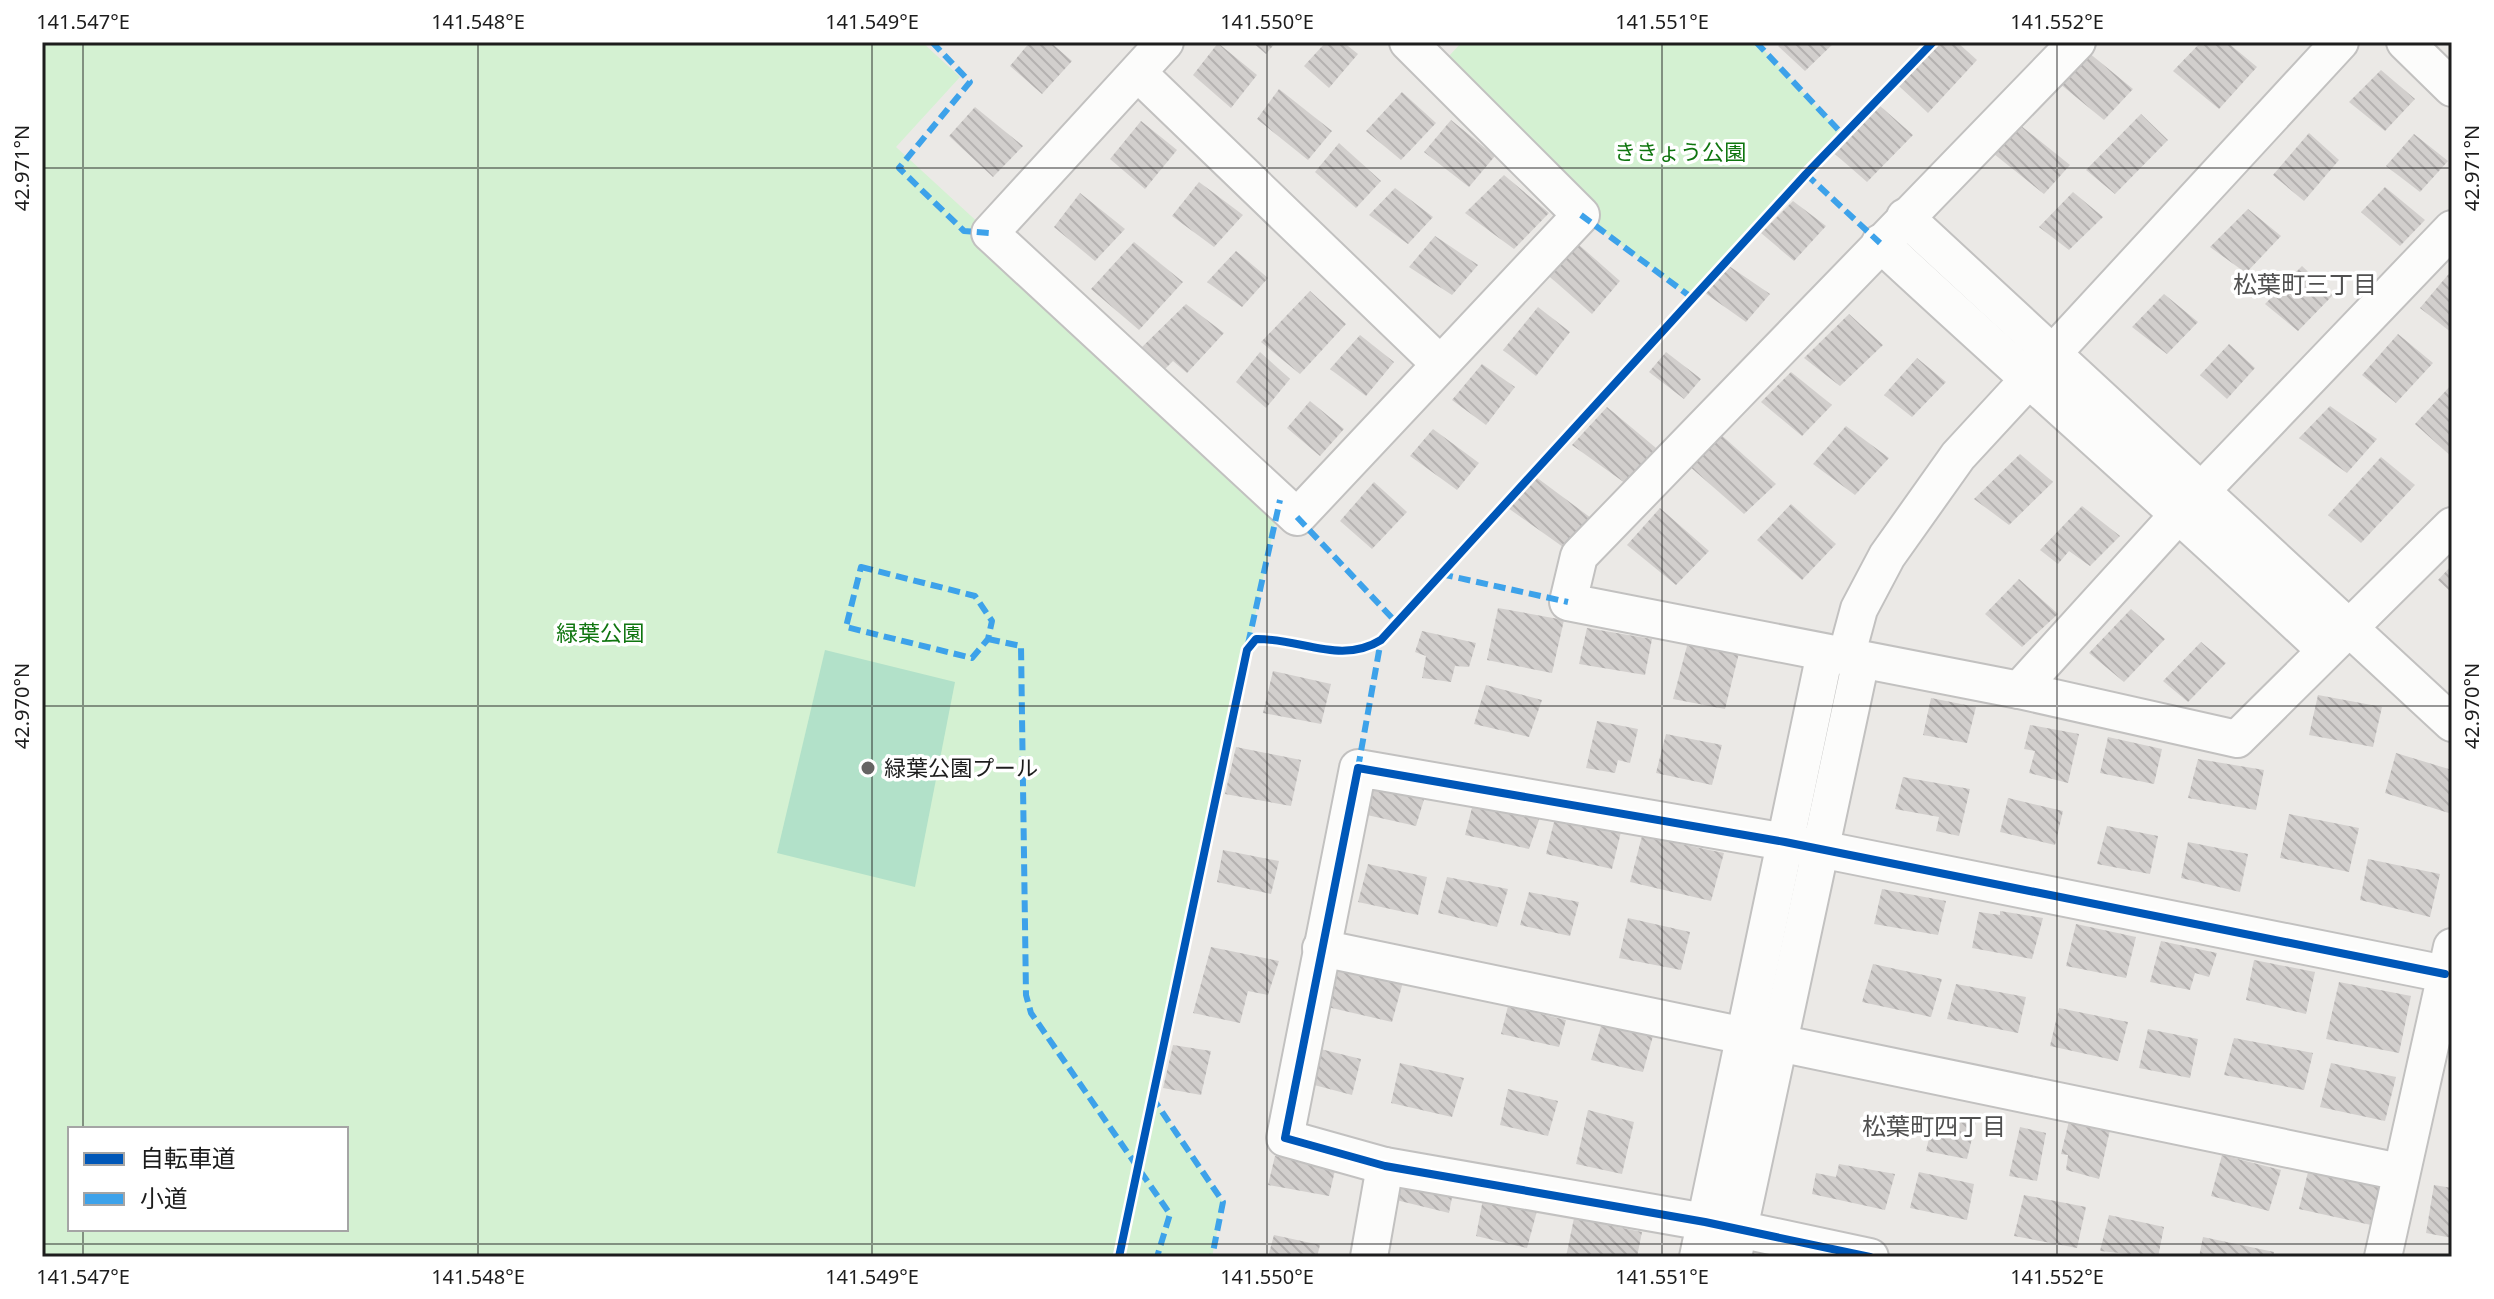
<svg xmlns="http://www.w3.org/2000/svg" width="2494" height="1299" font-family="'Noto Sans','Noto Sans JP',sans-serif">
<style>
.park{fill:#d4f1d2;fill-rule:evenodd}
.pitch{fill:#b2e1c9}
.building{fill:url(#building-back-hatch)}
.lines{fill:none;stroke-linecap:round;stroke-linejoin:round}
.minor-casing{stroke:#c2c1c0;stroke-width:40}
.minor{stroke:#fcfcfb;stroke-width:36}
.quiet{stroke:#3da2ea;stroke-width:6;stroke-dasharray:12 6;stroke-linecap:butt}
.cycleway-casing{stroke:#fff;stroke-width:13}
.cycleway{stroke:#0057b8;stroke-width:8}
.ticks{fill:none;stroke:#1d1d1d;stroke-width:2;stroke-opacity:0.45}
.poi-dot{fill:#656463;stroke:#fff;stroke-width:3}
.labels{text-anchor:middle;stroke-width:7;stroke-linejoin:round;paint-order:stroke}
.park-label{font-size:22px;fill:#107610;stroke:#fff}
.poi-label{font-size:22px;fill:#1d1d1d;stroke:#fff;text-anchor:start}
.neighbourhood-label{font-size:24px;fill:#505050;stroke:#fff}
.neatline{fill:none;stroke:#1d1d1d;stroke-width:3}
.ticks-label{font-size:20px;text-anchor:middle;fill:#1d1d1d}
</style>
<defs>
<pattern id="building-back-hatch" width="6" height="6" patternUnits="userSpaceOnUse" patternTransform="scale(2)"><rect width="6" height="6" fill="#d2cfcd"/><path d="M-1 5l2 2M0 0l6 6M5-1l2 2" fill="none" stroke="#b4b1b0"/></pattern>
</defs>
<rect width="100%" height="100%" fill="#ebe9e6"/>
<g class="park">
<path d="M42,42H922L960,77L896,147L1280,500L1152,1097L1223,1202L1212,1257H42ZM70,1129H346V1229H70Z"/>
<polygon points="1462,42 1756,42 1845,137 1806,174 1695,300 1581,215 1436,70"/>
</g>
<polygon class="pitch" points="825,650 955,682 915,887 777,853"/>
<g class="building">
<polygon points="1030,42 1050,42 1072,61 1042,94 1010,66"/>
<polygon points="1252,42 1276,42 1266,54"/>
<polygon points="1326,42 1343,42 1358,54 1329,88 1304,66"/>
<polygon points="1783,42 1835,42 1805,71 1778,46"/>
<polygon points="1935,42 1957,42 1977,60 1928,113 1897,84"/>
<polygon points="2201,42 2227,42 2257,67 2219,109 2173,71"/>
<polygon points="1218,43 1257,75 1231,108 1193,75"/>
<polygon points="2083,48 2133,89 2104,120 2054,79"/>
<polygon points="2381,70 2415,99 2385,131 2349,102"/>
<polygon points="1279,89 1332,131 1308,160 1257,119"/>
<polygon points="1402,92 1436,123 1401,160 1366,131"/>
<polygon points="1880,106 1913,135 1867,182 1835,154"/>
<polygon points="975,107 1023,146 993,177 949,136"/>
<polygon points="2141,114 2168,140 2115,194 2086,170"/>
<polygon points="1451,120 1495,156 1469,187 1424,152"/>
<polygon points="1141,121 1177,150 1145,189 1110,159"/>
<polygon points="2015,121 2070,165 2044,194 1989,150"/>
<polygon points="2309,133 2339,160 2304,201 2273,175"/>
<polygon points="2414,134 2448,161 2420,192 2386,166"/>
<polygon points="1339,143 1381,181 1356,208 1315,172"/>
<polygon points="1504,175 1549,213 1514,249 1465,213"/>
<polygon points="1199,182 1243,215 1214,247 1172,216"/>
<polygon points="2385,187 2425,220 2400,246 2361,212"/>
<polygon points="1395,188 1433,217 1408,244 1369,215"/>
<polygon points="2073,192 2103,217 2069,250 2039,227"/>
<polygon points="1080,193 1125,229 1095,261 1054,227"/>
<polygon points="1793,201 1826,226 1794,261 1761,233"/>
<polygon points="2248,209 2281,236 2246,273 2210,247"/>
<polygon points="1435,236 1478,265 1452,295 1409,267"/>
<polygon points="1134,242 1183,282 1139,330 1091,289"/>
<polygon points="1578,244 1620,281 1592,314 1549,276"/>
<polygon points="1236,251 1268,278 1242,307 1207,282"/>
<polygon points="1729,266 1770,294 1746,322 1705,293"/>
<polygon points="2302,266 2333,295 2298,331 2265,304"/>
<polygon points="2452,270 2452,333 2420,308"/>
<polygon points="1310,291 1346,324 1300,374 1261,342"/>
<polygon points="2164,294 2198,322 2167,354 2132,327"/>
<polygon points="1186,304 1224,333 1187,373 1173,361 1165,369 1140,349"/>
<polygon points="1538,307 1570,332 1536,376 1503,350"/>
<polygon points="1849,314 1883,345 1840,386 1804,358"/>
<polygon points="2398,334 2433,363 2396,403 2362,375"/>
<polygon points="1360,335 1394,362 1366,396 1330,369"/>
<polygon points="2229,344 2255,368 2227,399 2200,375"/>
<polygon points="1260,352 1290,379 1266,408 1236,382"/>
<polygon points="1666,352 1701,379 1684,399 1649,372"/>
<polygon points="1917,358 1946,382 1912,417 1884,395"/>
<polygon points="1482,364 1515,387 1486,425 1452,400"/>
<polygon points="1791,372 1832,405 1802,436 1761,402"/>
<polygon points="2452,384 2452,457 2415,424"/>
<polygon points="1310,401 1344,429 1320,456 1287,428"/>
<polygon points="2330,406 2377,439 2347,473 2299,438"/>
<polygon points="1607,407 1656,448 1625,483 1572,445"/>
<polygon points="1846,426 1889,458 1855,495 1813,464"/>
<polygon points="1433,429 1479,463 1457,490 1410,456"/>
<polygon points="1718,432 1776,484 1744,514 1688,465"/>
<polygon points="2020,454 2053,482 2009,525 1974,499"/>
<polygon points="2381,457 2415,485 2361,543 2328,515"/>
<polygon points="1536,477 1591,518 1563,547 1508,508"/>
<polygon points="1374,482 1407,512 1372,549 1340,521"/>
<polygon points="1791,504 1836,544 1802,580 1757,540"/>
<polygon points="2082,506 2120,536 2090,566 2069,551 2058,564 2040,550"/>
<polygon points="1660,508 1709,551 1676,585 1627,545"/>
<polygon points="2452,565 2452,593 2438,580"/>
<polygon points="2019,579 2058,614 2022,647 1985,614"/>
<polygon points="1498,608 1564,620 1552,673 1487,660"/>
<polygon points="2131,609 2165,639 2124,682 2089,653"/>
<polygon points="1587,628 1652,639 1645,675 1579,664"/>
<polygon points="1422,631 1476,643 1469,667 1455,666 1451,682 1422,678 1426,656 1415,652"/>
<polygon points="1688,642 1739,653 1725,709 1673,699"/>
<polygon points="2201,642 2226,663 2188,702 2163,681"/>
<polygon points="1273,671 1331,684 1321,724 1263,713"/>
<polygon points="1486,685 1542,700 1529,737 1474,724"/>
<polygon points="2318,695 2382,707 2373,747 2309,735"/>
<polygon points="1931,698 1976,707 1967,743 1923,735"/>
<polygon points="1597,721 1638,729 1630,763 1618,760 1615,773 1586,768"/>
<polygon points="2030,725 2079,734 2068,783 2029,773 2035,751 2024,749"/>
<polygon points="1666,734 1722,745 1712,785 1656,773"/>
<polygon points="2108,737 2162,749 2154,784 2100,773"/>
<polygon points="1236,747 1301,760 1291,806 1225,794"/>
<polygon points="2396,753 2452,770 2452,814 2385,793"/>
<polygon points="2198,759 2264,770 2256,810 2188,798"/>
<polygon points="1903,777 1970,789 1959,836 1936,831 1939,817 1895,809"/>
<polygon points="1375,782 1426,793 1416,826 1367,815"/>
<polygon points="2008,798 2063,811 2055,845 2000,832"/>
<polygon points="1474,800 1541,814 1529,849 1465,835"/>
<polygon points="2289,814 2359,828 2349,872 2280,858"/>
<polygon points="1555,818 1621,832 1612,869 1546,854"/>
<polygon points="2107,826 2158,836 2150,874 2097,864"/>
<polygon points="1642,836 1724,853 1711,901 1630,882"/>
<polygon points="2188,842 2248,854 2240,892 2181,878"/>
<polygon points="1223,850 1279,861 1271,894 1217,882"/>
<polygon points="2368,859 2440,874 2430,917 2360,900"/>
<polygon points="1368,864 1427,877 1418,915 1358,902"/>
<polygon points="1447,877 1508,889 1497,927 1438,913"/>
<polygon points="1882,889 1946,901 1938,935 1874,924"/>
<polygon points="1529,892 1579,902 1570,936 1520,925"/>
<polygon points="2000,911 2043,918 2032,959 1972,948 1979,912 2000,915"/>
<polygon points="1628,918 1690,932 1681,970 1619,958"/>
<polygon points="2076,924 2136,937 2126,978 2066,966"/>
<polygon points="2161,941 2217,953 2209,977 2195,973 2190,990 2150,982"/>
<polygon points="1211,947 1279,961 1268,995 1248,991 1240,1023 1193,1013"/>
<polygon points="2254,960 2315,972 2306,1014 2246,1000"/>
<polygon points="1334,964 1403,982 1392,1022 1323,1006"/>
<polygon points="1873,964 1942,979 1931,1017 1862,1002"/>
<polygon points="2339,982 2411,996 2399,1053 2326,1039"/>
<polygon points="1956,984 2026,997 2018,1033 1947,1019"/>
<polygon points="1508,1006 1566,1020 1559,1047 1501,1034"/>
<polygon points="2059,1008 2128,1022 2118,1061 2050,1046"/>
<polygon points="1602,1023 1653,1036 1643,1072 1591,1060"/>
<polygon points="2148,1029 2198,1039 2190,1078 2139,1068"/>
<polygon points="2234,1038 2313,1053 2304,1090 2224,1075"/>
<polygon points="1173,1045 1211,1051 1201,1095 1163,1088"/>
<polygon points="1308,1046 1361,1059 1352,1095 1299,1081"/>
<polygon points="1400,1063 1464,1078 1452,1117 1391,1103"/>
<polygon points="2331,1063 2396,1077 2385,1121 2320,1107"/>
<polygon points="1508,1089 1558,1101 1548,1136 1500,1125"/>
<polygon points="1588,1110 1634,1122 1622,1174 1576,1164"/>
<polygon points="1935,1113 1976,1122 1967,1159 1926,1151"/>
<polygon points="2069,1121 2110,1130 2099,1179 2066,1170 2068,1155 2061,1154"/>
<polygon points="2020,1127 2046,1133 2037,1181 2009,1176"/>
<polygon points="2222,1155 2281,1170 2269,1211 2211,1196"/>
<polygon points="1275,1156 1336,1166 1329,1196 1268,1185"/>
<polygon points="1839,1164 1895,1174 1885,1210 1812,1194 1816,1173 1836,1177"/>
<polygon points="2309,1168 2382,1185 2371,1225 2299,1209"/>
<polygon points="1919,1172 1974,1184 1967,1220 1910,1208"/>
<polygon points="1397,1178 1453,1192 1449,1213 1392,1199"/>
<polygon points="2434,1185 2452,1188 2452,1238 2426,1233"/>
<polygon points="2024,1195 2086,1207 2077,1248 2014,1236"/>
<polygon points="1483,1199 1537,1211 1527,1248 1476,1236"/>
<polygon points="2109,1215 2164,1227 2158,1257 2100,1251"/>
<polygon points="1574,1218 1642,1232 1637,1257 1566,1257"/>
<polygon points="1274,1235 1320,1245 1317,1257 1268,1257"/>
<polygon points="2203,1237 2274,1252 2273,1257 2199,1257"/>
</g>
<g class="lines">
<g class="minor-casing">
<g id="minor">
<polyline points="1165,42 990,233 1297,517 1581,215 1408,42"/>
<polyline points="2077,42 1579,556 1568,602 2019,690 2237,739 2452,526"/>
<polyline points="2405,42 2452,88"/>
<polyline points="1138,73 1440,364"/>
<polyline points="1905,217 2452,723"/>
<path d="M1880,243C2027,380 2179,512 2325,650"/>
<polyline points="1846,657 1859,609 1887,556 1958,456 2340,42"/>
<polyline points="2019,690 2180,513 2452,229"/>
<polyline points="1321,948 2400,1172"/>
<polyline points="1369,1257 1385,1166"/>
<polyline points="1698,1257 1825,653"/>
<polyline points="1733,1257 1861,660"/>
<polyline points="1870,1257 1705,1222 1385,1166 1285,1138 1358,768 1785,842 2445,974"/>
<polyline points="2383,1257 2452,947"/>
</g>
</g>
<use href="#minor" class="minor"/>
<g class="quiet">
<polyline points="932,42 970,82 899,168 964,231 990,233"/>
<polyline points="1756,42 1845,137"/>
<polyline points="1806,174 1880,243"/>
<polyline points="1581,215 1695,300"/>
<polyline points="1297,517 1395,621"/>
<polygon points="861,567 975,596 992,621 988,639 972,658 846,627"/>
<polyline points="1441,574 1568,602"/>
<polyline points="988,639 1021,646 1026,995 1031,1013 1170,1214 1157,1257"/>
<polyline points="1248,644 1280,500"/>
<polyline points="1358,768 1381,640"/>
<polyline points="1152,1097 1223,1202 1212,1257"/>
</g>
<g class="cycleway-casing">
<g id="cycleway">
<path d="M1119,1257L1247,650L1256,639C1300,638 1341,665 1381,640L1806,174L1933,42"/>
<polyline points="1870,1257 1705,1222 1385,1166 1285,1138 1358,768 1785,842 2445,974"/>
</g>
</g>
<use href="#cycleway" class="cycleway"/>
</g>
<path class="ticks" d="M83,42V1129M478,42V1257M872,42V1257M1267,42V1257M1662,42V1257M2057,42V1257M2452,42V1257M42,168H2452M42,706H2452M83,1229V1257M42,1244H2452"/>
<circle class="poi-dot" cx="868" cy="768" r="8"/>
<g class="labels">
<g class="park-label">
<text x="1680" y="160">ききょう公園</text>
<text x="600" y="641">緑葉公園</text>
</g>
<g class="poi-label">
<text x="884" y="776">緑葉公園プール</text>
</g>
<g class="neighbourhood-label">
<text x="2305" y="293">松葉町三丁目</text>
<text x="1934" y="1135">松葉町四丁目</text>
</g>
</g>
<rect width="2494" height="1299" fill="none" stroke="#ffffff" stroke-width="88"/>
<rect x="68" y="1127" width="280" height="104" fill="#ffffff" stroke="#a5a5a5" stroke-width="2"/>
<rect x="84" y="1153" width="40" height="12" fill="#0057b8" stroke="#a5a5a5" stroke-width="2"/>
<text x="140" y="1167" font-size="24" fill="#1d1d1d">自転車道</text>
<rect x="84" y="1193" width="40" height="12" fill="#3da2ea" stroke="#a5a5a5" stroke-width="2"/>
<text x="140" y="1207" font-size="24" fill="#1d1d1d">小道</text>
<rect x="44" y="44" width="2406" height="1211" class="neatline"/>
<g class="ticks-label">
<text x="83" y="29">141.547°E</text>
<text x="478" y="29">141.548°E</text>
<text x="872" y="29">141.549°E</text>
<text x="1267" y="29">141.550°E</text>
<text x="1662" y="29">141.551°E</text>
<text x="2057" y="29">141.552°E</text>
<text transform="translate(22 168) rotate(-90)" y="7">42.971°N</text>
<text transform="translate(2472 168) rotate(-90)" y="7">42.971°N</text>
<text transform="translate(22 706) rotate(-90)" y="7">42.970°N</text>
<text transform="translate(2472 706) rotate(-90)" y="7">42.970°N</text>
<text x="83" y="1284">141.547°E</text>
<text x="478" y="1284">141.548°E</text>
<text x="872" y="1284">141.549°E</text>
<text x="1267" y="1284">141.550°E</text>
<text x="1662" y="1284">141.551°E</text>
<text x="2057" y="1284">141.552°E</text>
</g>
</svg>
